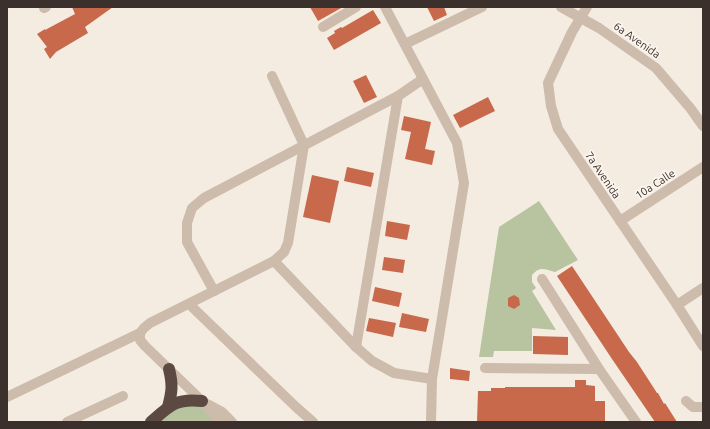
<svg xmlns="http://www.w3.org/2000/svg" width="710" height="429" font-family="Ubuntu,sans-serif">
<style>
.green{fill:#b8c4a0}
.building{fill:#c8694b}
.lines{fill:none;stroke-linecap:round;stroke-linejoin:round}
.minor{stroke:#cdbbac;stroke-width:10}
.highway{stroke:#5c4a42;stroke-width:12}
.labels{text-anchor:middle;stroke-width:3.5;stroke-linejoin:round;paint-order:stroke}
.street-label{font-size:11px;fill:#3b302b;stroke:#fbf5ee}
</style>
<rect width="100%" height="100%" fill="#f4ebe1"/>
<g class="green">
<path d="M539,201L578,260L555,272C545,269 540,266 532,275V282L536,288L532,291L556,330L532,328V351H494L493,357H479L499,227Z"/>
<polygon points="190,400 230,422 151,422"/>
</g>
<g class="building">
<polygon points="72,7 113,7 85,27 88,33 56,52 50,59 44,49 47,47 37,34 45,29 45,30 75,14"/>
<polygon points="310,7 343,7 318,21"/>
<polygon points="427,7 444,7 447,15 434,21"/>
<polygon points="373,10 381,23 334,50 327,38 335,33 334,31 341,27 342,28"/>
<polygon points="366,75 377,97 364,103 353,81"/>
<polygon points="488,97 495,111 460,128 453,115"/>
<polygon points="404,116 431,122 425,149 435,151 432,165 405,159 411,132 401,130"/>
<polygon points="347,167 374,173 371,187 344,181"/>
<polygon points="312,175 339,181 330,223 303,217"/>
<polygon points="387,221 410,225 407,240 385,236"/>
<polygon points="384,257 405,260 403,273 382,270"/>
<polygon points="572,266 629,352 637,362 657,393 658,393 664,404 665,403 677,422 655,422 612,359 557,276"/>
<polygon points="375,287 402,293 399,307 372,301"/>
<polygon points="514,295 519,298 520,305 514,309 508,306 508,298"/>
<polygon points="402,313 429,319 426,332 399,327"/>
<polygon points="369,318 396,323 393,337 366,331"/>
<polygon points="533,336 568,337 568,355 533,354"/>
<polygon points="450,368 470,371 469,381 450,379"/>
<polygon points="575,380 586,380 586,385 595,386 595,401 605,401 605,422 477,422 478,391 491,391 491,388 505,388 505,387 575,387"/>
</g>
<g class="lines">
<g class="minor">
<polyline points="385,7 457,143 464,183 432,379 431,422"/>
<polyline points="561,7 599,28 656,68 691,109 703,126"/>
<polyline points="587,7 572,32 548,83 551,106 558,129 677,305 703,346"/>
<polyline points="44,8 46,7"/>
<polyline points="323,27 356,7"/>
<polyline points="405,44 482,7"/>
<polyline points="620,221 703,167"/>
<polyline points="274,261 356,347 372,361 394,373 432,379"/>
<polyline points="542,279 599,369 636,422"/>
<polyline points="214,291 187,242 187,223 192,208 204,198 398,96 423,79"/>
<polyline points="189,304 296,407 313,422"/>
<polyline points="677,305 703,288"/>
<polyline points="140,333 140,340 145,346 202,401 220,422"/>
<polyline points="356,347 398,96"/>
<polyline points="485,368 599,369"/>
<polyline points="7,397 140,333 144,328 150,323 274,261 284,252 288,243 304,145 272,76"/>
<polyline points="686,401 693,407 703,407"/>
<polyline points="207,404 222,412 232,422"/>
<polyline points="67,422 123,396"/>
</g>
<g class="highway">
<path d="M168,407C172,392 173,385 169,369"/>
<path d="M151,422C170,405 176,398 202,401"/>
</g>
</g>
<g class="labels">
<g class="street-label">
<text transform="translate(637 40) rotate(35)" y="4">6a Avenida</text>
<text transform="translate(603 175) rotate(56)" y="4">7a Avenida</text>
<text transform="translate(655 184) rotate(-33)" y="4">10a Calle</text>
</g>
</g>
<rect width="710" height="429" fill="none" stroke="#3b302b" stroke-width="16"/>
</svg>
